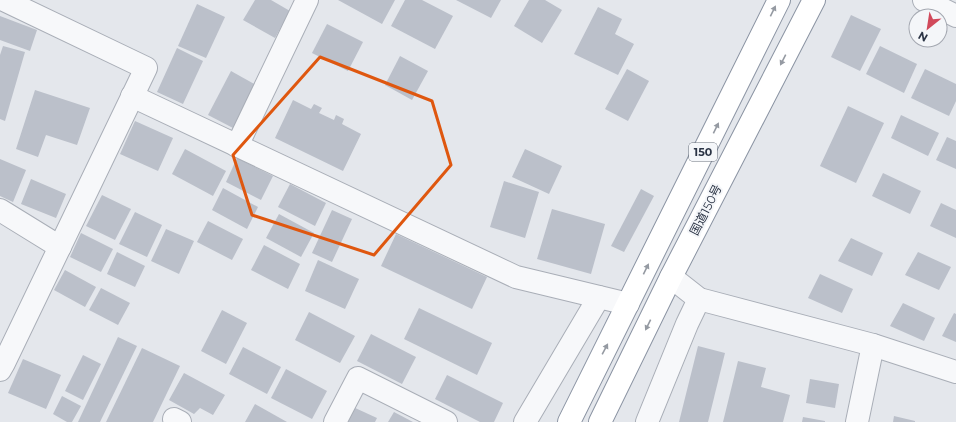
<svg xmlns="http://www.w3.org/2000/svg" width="956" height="422" font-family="Montserrat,'Noto Sans JP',sans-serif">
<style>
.building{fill:#bbc0ca}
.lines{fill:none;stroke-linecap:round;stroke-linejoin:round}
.minor-casing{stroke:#a9aeb7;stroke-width:24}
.trunk-casing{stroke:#8b94a3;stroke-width:24}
.minor{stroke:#f7f8fa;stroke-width:22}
.trunk{stroke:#fff;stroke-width:22}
.oneway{fill:#959aa2}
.marked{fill:none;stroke:#df570f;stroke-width:3;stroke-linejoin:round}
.labels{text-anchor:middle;stroke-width:4;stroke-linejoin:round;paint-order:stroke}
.shield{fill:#f4f6f9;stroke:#676e7b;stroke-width:1}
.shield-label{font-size:11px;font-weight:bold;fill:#2b3445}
.street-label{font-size:12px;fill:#2b3445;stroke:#f4f6f9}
</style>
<rect width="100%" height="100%" fill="#e4e7ec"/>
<g class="building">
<polygon points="255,0 271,0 290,11 275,38 243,20"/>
<polygon points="338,0 395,0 382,24"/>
<polygon points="405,0 422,0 453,16 435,49 391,26"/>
<polygon points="456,0 501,0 491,18"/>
<polygon points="529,0 545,0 562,10 542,43 514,26"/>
<polygon points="197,4 225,17 206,58 178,46"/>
<polygon points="598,7 622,19 615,34 634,44 618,75 574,54"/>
<polygon points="851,15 881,29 860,71 831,57"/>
<polygon points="0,16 37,30 30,51 0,40"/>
<polygon points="327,24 363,42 348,71 312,53"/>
<polygon points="3,46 25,52 5,121 0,119 0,55"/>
<polygon points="880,46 917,64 904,93 866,74"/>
<polygon points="177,48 203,61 183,104 157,92"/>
<polygon points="400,56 428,71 412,100 385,85"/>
<polygon points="627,69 649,81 628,121 605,109"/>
<polygon points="925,69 956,84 956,101 949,116 911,98"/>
<polygon points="231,71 256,85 233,128 208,115"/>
<polygon points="35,90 90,108 77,145 46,135 38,157 16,149"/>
<polygon points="293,100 311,109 314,104 322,108 319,113 334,120 336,115 344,119 342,124 361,134 343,171 275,138"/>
<polygon points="848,106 884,123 856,183 820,166"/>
<polygon points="901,115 939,133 928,156 891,138"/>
<polygon points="135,121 173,138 158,171 120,154"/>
<polygon points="947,137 956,141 956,169 936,160"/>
<polygon points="185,149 226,171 213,196 172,174"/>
<polygon points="525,149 562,166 549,194 512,177"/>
<polygon points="237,158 273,176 261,200 226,182"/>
<polygon points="0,159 26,170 13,202 0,196"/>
<polygon points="883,173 921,191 910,214 872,196"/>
<polygon points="31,179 66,194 56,218 21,204"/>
<polygon points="504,181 539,192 525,238 490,227"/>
<polygon points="290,184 326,203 315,226 278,207"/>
<polygon points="223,188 258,207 247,229 212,210"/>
<polygon points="641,189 654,196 624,252 611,246"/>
<polygon points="102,195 131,209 115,240 86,226"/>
<polygon points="941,203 956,210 956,238 930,226"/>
<polygon points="552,209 605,224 591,274 537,259"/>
<polygon points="332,210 352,219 332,262 312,253"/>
<polygon points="135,212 162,225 147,257 119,244"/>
<polygon points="279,214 314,233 301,257 266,238"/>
<polygon points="208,221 243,239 232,260 197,242"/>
<polygon points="166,229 194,241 179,274 151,261"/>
<polygon points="81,233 113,249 101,272 70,257"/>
<polygon points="396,234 487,277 472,309 381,266"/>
<polygon points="851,238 883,253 872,276 838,261"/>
<polygon points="264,245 300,264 288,289 251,270"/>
<polygon points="117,252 145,266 135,287 107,274"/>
<polygon points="918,252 951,267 939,290 905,275"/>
<polygon points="318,260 359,279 345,309 305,291"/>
<polygon points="65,270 96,287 85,307 54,290"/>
<polygon points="820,274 853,289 842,313 808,298"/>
<polygon points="101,288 130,303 118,325 89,310"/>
<polygon points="903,303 935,318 924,341 890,326"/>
<polygon points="419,308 492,343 477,375 404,339"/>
<polygon points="222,310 247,323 226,364 201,351"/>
<polygon points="309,312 355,336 340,363 295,340"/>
<polygon points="954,313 956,314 956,342 942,336"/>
<polygon points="371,334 416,357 402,384 357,361"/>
<polygon points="118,337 137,346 100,422 78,422"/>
<polygon points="698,346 725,353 708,422 679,422"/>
<polygon points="243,347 281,367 267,394 229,374"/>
<polygon points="142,348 180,366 153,422 106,422"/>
<polygon points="83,355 101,364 83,400 65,391"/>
<polygon points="23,359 61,375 46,409 8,393"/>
<polygon points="738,361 766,368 761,387 790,395 783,422 723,422"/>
<polygon points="286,369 327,391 312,419 271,398"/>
<polygon points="184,373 225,395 213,415 200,408 194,414 169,400"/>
<polygon points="447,375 503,403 494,422 480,422 435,399"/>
<polygon points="810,379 839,384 835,408 806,403"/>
<polygon points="62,396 81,406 72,422 67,422 53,414"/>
<polygon points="255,404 287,422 245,422"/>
<polygon points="353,407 377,418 375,422 346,422"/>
<polygon points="394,412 413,422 388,422"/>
<polygon points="894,416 915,421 915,422 893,422"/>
<polygon points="803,417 825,421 825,422 802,422"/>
</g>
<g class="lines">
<g class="minor-casing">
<g id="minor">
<polyline points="924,0 956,16"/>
<polyline points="132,96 516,277 628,304"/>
<polyline points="237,146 307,0"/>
<polyline points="0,210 60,247"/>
<polyline points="671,277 699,299 873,345 956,372"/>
<polyline points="0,370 4,363 146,68 4,0"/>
<polyline points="174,419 180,422"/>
<polyline points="335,422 358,378 446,422"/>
<polyline points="525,422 599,297"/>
<polyline points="647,422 687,324 699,299"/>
<polyline points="857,422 873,345"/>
</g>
</g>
<g class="trunk-casing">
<g id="trunk">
<polyline points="569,422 779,0"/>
<polyline points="600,422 671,277 814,0"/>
</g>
</g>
<use href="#minor" class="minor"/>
<use href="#trunk" class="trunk"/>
</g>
<defs><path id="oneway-solid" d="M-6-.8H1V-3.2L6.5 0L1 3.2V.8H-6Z"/></defs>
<g class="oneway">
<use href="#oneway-solid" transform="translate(773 11) rotate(-64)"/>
<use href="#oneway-solid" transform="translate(783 60) rotate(117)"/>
<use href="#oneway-solid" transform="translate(716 128) rotate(-64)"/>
<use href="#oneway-solid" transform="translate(646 269) rotate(-64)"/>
<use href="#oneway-solid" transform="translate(648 325) rotate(116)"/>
<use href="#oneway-solid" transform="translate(605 349) rotate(-62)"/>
</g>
<path class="marked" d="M320,57L432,101L451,165L374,255L252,215L233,155Z"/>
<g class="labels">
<rect class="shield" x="689" y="143" width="28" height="18" rx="3"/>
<g class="shield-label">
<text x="703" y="156">150</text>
</g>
<g class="street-label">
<text transform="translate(706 210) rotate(-63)" y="4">国道150号</text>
</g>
</g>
<g transform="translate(928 28) rotate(210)"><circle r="19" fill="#f4f6f9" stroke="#a4a8b1"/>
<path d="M0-3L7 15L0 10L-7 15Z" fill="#d1495b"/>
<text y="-6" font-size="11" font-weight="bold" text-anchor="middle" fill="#2b3445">N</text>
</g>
</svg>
